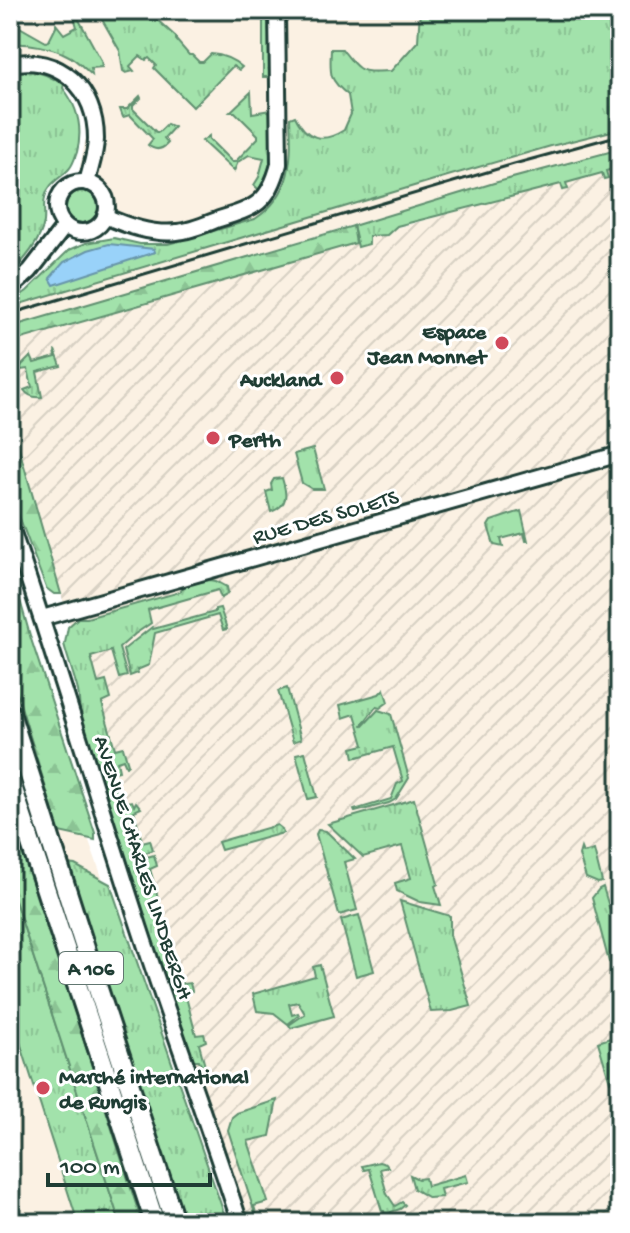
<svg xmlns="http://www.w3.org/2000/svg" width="630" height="1233" font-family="'Gochi Hand',sans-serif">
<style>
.built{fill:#fbf1e3}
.industrial{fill:url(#industrial-furrows)}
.grass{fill:url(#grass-tufts);stroke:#609070;stroke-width:2}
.forest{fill:url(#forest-firs);stroke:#609070;stroke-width:2}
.water{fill:#99d2f9;stroke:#6896aa;stroke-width:2}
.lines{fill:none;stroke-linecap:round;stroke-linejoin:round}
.secondary-casing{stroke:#1f3d34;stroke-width:20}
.highway-casing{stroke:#1f3d34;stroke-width:24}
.secondary{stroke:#fff;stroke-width:14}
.highway{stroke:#fff;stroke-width:18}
.rail{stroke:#1f3d34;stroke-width:3}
.poi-dot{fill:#d1495b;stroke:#fff;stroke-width:3}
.labels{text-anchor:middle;stroke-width:6;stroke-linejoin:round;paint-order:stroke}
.shield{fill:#fff;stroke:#627771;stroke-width:2}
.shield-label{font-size:20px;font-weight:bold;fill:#1f3d34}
.poi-label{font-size:22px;font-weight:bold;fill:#1f3d34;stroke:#fff;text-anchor:end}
.street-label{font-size:22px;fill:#1f3d34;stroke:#fff}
</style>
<defs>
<pattern id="industrial-furrows" width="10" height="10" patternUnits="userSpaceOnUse" patternTransform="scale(2)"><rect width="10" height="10" fill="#fbf1e3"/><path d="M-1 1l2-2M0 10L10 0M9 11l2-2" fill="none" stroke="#d7d0c3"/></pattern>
<pattern id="grass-tufts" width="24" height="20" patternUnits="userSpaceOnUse" patternTransform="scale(2)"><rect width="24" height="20" fill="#a2e2ab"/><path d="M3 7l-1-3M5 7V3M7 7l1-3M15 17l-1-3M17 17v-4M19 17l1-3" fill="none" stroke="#8bc394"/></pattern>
<pattern id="forest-firs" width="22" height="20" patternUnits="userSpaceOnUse" patternTransform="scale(2)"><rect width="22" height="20" fill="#a2e2ab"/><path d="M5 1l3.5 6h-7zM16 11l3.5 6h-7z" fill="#8bc394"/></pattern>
</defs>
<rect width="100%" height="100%" fill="#fff"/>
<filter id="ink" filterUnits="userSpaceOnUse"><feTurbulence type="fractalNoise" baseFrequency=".0125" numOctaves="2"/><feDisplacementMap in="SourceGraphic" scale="16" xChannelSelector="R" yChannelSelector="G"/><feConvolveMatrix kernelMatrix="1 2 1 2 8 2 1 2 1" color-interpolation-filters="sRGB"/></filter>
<g filter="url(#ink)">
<g class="built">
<polygon points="10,10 441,10 341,153 296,144 267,217 161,241 126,232 84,206 79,171 88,127 85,103 59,75 41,68 10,66"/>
<polygon points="620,129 620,149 494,183 10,327 10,307 434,180 551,146"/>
<polygon points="10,823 88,838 103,880 75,865 10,856"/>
<polygon points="10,885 52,1016 120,1223 10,1223"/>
</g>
<polygon class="industrial" points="620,167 620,1223 248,1223 203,1088 10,416 10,333"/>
<g class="grass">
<path d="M101,10H158L154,17L176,37V40L189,55H192L199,62H203L211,54C224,55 233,59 242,67L239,70L233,66L193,107L154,68L156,65L149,58L146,60L140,56L130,66L134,71L126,73L123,71L120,51L100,16L102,14Z"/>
<rect x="263" y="10" width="7" height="67"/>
<path d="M420,10H620V129L551,146L434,180L10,307V303L27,291L69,250L86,243L114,238L140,244H168L255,219C293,194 292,159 290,118L295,116C306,139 322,144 344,130L351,114L348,95C328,79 330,74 331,49H342C361,74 360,72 391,71L418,41Z"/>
<path d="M78,18L101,60L102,67L91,68L92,75C84,68 76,59 67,55C54,48 23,41 10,45L11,25H16L46,42L49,41L56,27V24L64,34L77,27L75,20Z"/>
<path d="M30,70L46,75L64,84L63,88C78,107 83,128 77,152C75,158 73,165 69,169C60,179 49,182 45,197C43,205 45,214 44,222C41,240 24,262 10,273V72Z"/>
<polygon points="251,92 252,113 271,110 270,167 259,190 254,185 259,177 264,158 249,155 238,162 234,171 202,141 209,136 209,139 232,162 235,162 258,138 258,135 235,112 230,112"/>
<path d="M140,96L141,98L133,106V109L156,132H159L167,124L174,127L164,138L168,143C162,150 155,151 148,145L153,139L130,115L123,117L120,109H127Z"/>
<polygon points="620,149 620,167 606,171 608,178 604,179 602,173 566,183 568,189 563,190 561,184 397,226 387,235 369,236 369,244 358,247 353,226 494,183"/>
<circle cx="82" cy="207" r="16"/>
<path d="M55,350L61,366L37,372L42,397C34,398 28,396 24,390L32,387L28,369L20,370L22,365L31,356L34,363L56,357Z"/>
<polygon points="313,449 324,489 312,489 302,483 294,454"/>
<path d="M282,478C287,494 289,505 271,512L266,492L272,490L271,484L274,479Z"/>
<polygon points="521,511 528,541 526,541 524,533 501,539 503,547 494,545 488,526 491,521"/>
<path d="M210,580L216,581L227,587L228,592L225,596L221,598L218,590L148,610L151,623L135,634L119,648L127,676L119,678L111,651L91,657L98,683L106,681L111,699L102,703L115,749L123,747L128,764L126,766L123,759L117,761L119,771L111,773L120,803L132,801L134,806L136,802L141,808L134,811L141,838L142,842L150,840L153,850L145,853L147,857L154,855L157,866L150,869L182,984L190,983L192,991L185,993L196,1035L204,1034L206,1041L199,1044L205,1066L202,1067L199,1060H193C157,949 116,840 83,728C79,716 80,703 78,691C74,675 68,660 64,644L65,643L68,627L78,618H87L180,592L185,585Z"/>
<polygon points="220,608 227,629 223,630 218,615 155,633 149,665 137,670 138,673 130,676 123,650 152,627 153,629 215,612 215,609"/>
<polygon points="287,688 301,739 293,742 278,691"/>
<polygon points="384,689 388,702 380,708 376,707 362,725 363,726 378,710 391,714 409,778 396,799 389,803 355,812 354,810 391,799 397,784 403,781 393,747 354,758 352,748 364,745 355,714 343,718 340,705 379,694"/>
<polygon points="305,752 317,797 308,799 296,754"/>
<polygon points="414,799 438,884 435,886 441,905 420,902 397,891 395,883 411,878 402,846 363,857 328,824"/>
<polygon points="277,825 282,829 283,833 221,850 218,842"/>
<polygon points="318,830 326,831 355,859 344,862 357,910 339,915 316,834"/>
<polygon points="581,848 583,853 594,850 602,882 598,883 586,878 579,855"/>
<polygon points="67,864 75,865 110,884 227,1222 226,1223 186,1223"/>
<polygon points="10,885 120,1223 78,1223 10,1011"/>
<polygon points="603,887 620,944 620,969 609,962 592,898 599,889"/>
<polygon points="400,901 450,916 450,935 471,1006 452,1011 431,1012"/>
<polygon points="359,915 374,971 356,976 341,920"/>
<polygon points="320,965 334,1016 291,1028 289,1025 305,1014 298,1002 289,1004 292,1015 298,1013 299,1015 288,1024 274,1013 257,1011 253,994 315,976 313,967"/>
<polygon points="610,1038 620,1078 610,1082 598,1042"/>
<polygon points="277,1100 270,1136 248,1141 268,1202 254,1206 259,1223 258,1223 228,1130 232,1117 237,1113"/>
<polygon points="379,1162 386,1164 388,1167 380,1169 387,1194 395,1206 402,1202 405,1205 400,1209 391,1212 390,1223 386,1223 384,1211 382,1211 369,1169 364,1170 362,1166"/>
<polygon points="410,1175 418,1179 425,1178 427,1186 466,1175 468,1182 440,1189 442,1197 429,1198 414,1189"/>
</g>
<g class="forest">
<polygon points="353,226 356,243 18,340 10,357 10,327"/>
<polygon points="10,417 61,594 54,594 46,588 10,492"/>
<polygon points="10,565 31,639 95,833 95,840 59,832 10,670"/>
<polygon points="20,841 142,1223 120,1223 10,885 10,842"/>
</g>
<polygon class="water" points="109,244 154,249 155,252 54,285 50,278 64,262 88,250"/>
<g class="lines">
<g class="secondary-casing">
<g id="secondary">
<path d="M10,64C60,54 96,89 96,139C96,153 90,169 87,183"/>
<circle cx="82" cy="207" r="25"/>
<path d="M105,216C127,226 153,235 177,232C191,231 206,224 219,219C255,208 269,203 279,164L277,10"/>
<polyline points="10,289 30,271 65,226"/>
<path d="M10,524C56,658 96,794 140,929C172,1027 208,1124 240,1223"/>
<polyline points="42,618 620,454"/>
</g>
</g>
<g class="highway-casing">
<g id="highway">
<polyline points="10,713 99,992 175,1223"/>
<polyline points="10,780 155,1223"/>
</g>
</g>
<use href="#secondary" class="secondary"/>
<use href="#highway" class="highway"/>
<polyline class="rail" points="10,314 514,164 620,135"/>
</g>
</g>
<g class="poi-dot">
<circle cx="502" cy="343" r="8"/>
<circle cx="337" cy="378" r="8"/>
<circle cx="213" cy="438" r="8"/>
<circle cx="43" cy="1088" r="8"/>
</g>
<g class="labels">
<rect class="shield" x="59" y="952" width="64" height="32" rx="6"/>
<g class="shield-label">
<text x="91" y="975">A 106</text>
</g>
<g class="poi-label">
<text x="486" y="338">Espace<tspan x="486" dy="25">Jean Monnet</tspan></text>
<text x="321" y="386">Auckland</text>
<text x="229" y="446" text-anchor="start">Perth</text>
<text x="59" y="1083" text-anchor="start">Marché international<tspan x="59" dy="25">de Rungis</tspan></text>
</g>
<g class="street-label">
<text transform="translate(325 515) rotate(-16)" y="8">RUE DES SOLETS</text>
<text transform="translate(145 867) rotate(72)" y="8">AVENUE CHARLES LINDBERGH</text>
</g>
</g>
<rect width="630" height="1233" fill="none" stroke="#fff" stroke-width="40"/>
<rect x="20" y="20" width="590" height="1193" fill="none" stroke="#1f3d34" stroke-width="3" filter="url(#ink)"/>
<path d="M48 1173v12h162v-12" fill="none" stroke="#1f3d34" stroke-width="4"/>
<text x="60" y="1173" font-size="24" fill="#1f3d34" stroke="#ffffff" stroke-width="6" paint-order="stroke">100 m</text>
</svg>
